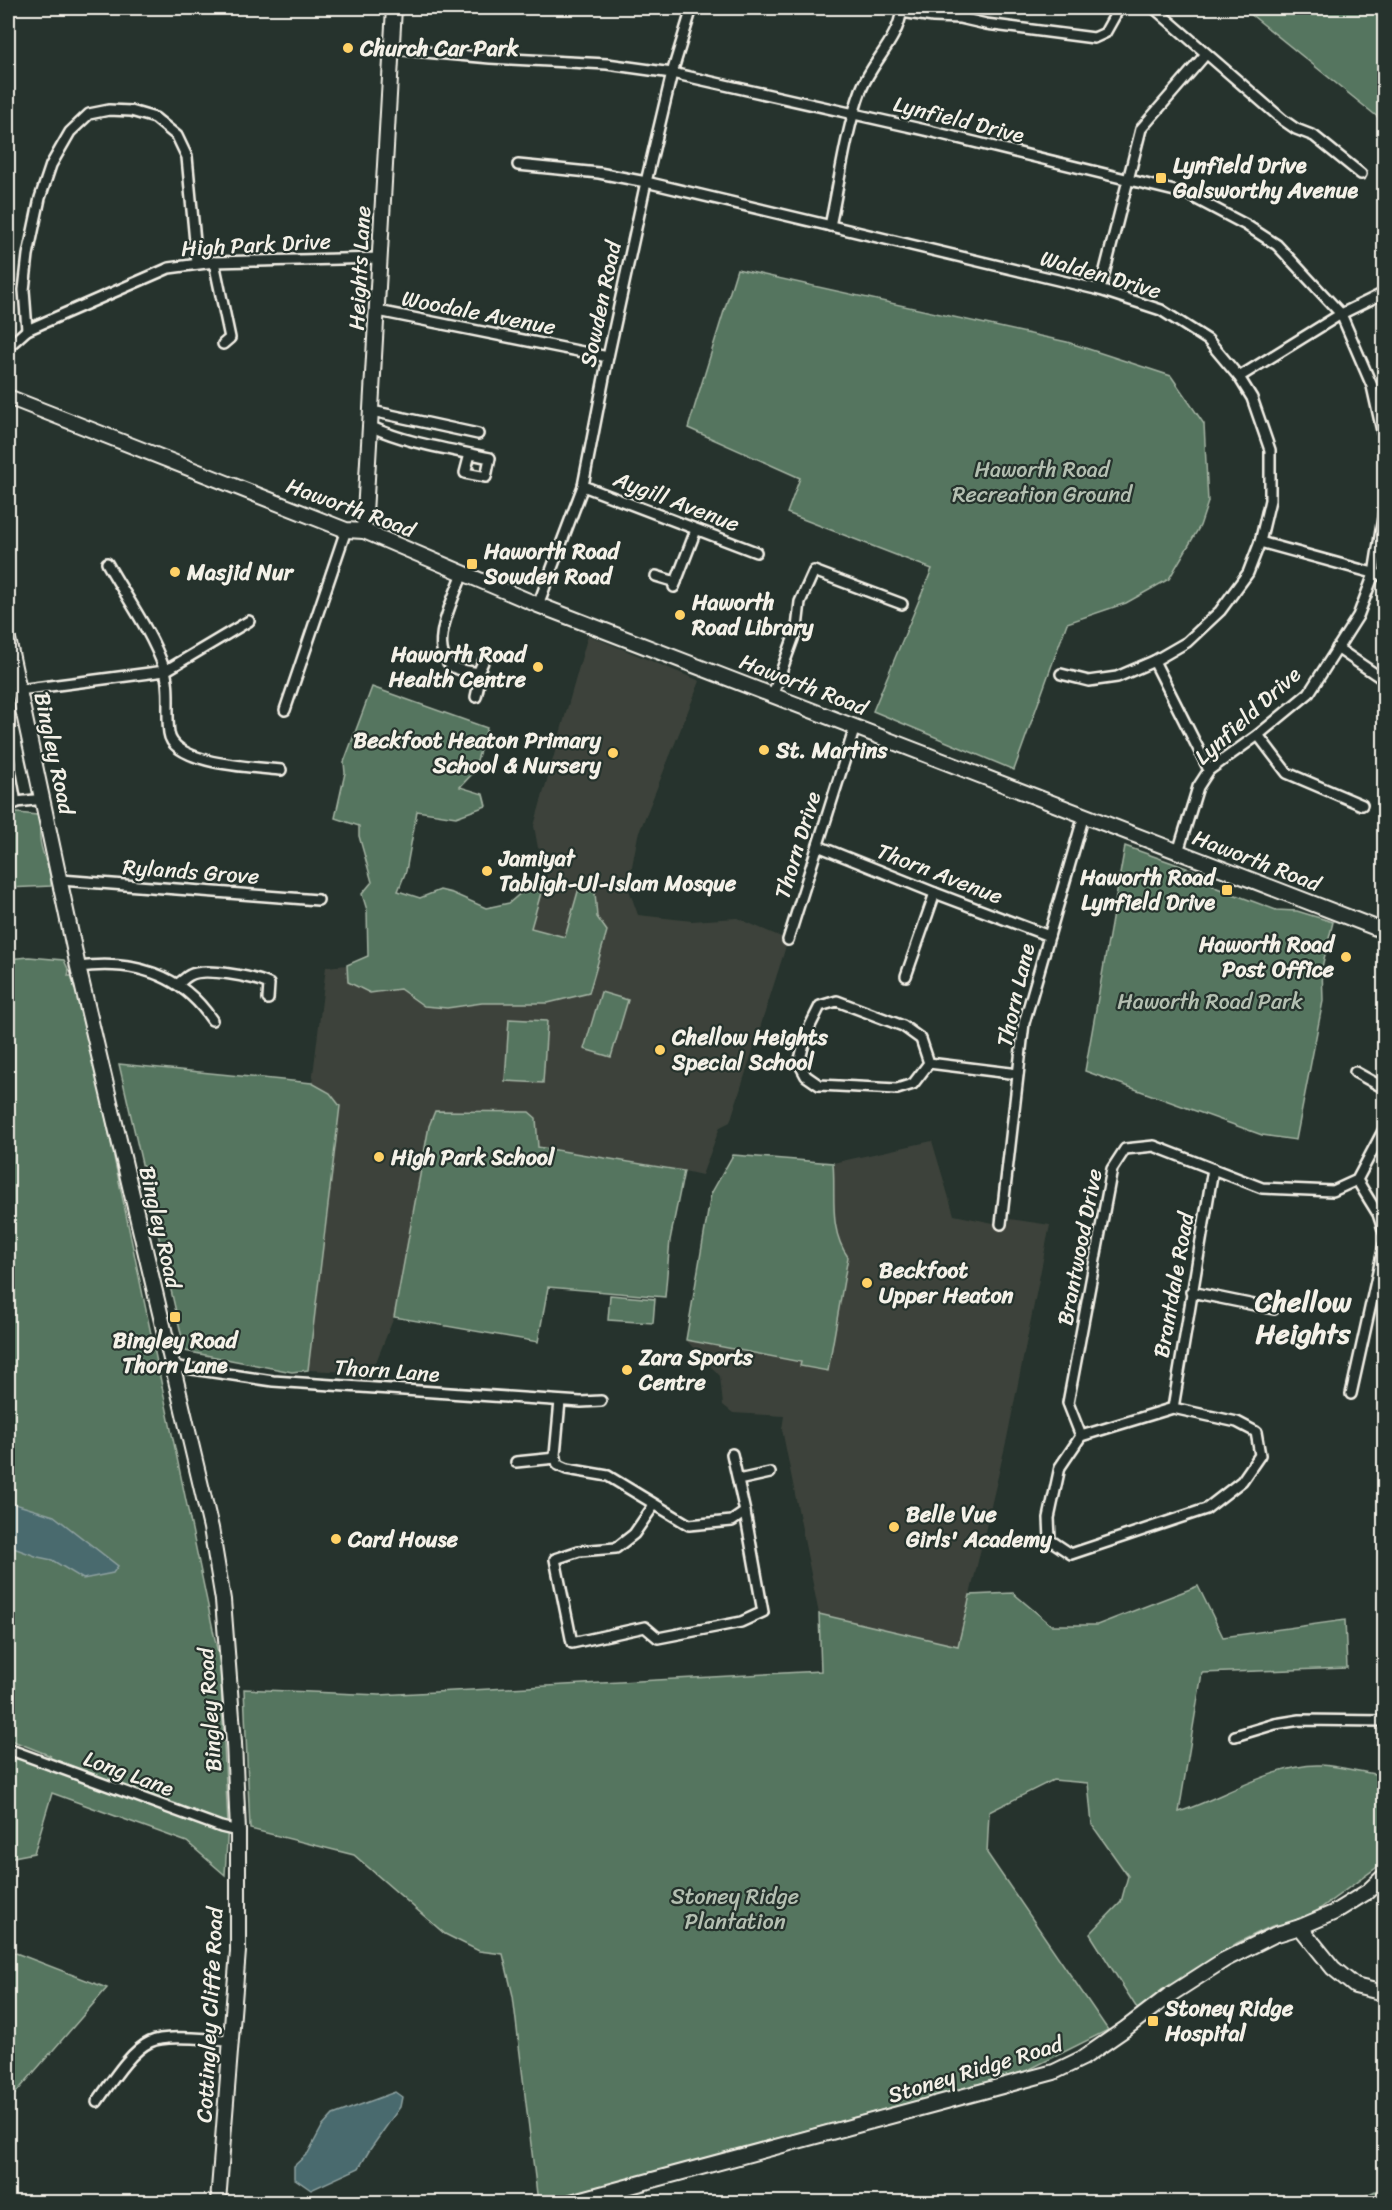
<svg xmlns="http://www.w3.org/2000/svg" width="1392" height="2210" font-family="Sriracha,sans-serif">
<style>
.built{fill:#3d433b}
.green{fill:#55755e;stroke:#a4b3a3;stroke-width:1.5}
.water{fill:#486a6e;stroke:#8da09f;stroke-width:1.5}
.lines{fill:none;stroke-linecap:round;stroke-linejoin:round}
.street-casing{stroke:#f4f1e8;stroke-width:14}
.secondary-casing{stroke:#f4f1e8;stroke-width:18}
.street{stroke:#26332d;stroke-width:9}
.secondary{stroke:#26332d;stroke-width:14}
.poi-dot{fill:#ffd166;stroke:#26332d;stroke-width:2}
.labels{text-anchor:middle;stroke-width:4.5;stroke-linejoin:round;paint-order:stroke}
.poi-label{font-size:22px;font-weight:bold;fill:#f4f1e8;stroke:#26332d;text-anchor:start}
.street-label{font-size:22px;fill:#f4f1e8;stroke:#26332d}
.park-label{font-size:22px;fill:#b4bfb1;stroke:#26332d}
.district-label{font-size:28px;font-weight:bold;fill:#f4f1e8;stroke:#26332d}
</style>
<rect width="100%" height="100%" fill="#26332d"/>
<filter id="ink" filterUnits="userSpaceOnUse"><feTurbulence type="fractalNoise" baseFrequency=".0167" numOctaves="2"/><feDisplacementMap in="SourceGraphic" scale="12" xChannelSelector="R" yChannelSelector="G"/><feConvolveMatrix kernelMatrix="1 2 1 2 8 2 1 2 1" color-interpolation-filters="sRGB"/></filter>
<g filter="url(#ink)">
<g class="built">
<polygon points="588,635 700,681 638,835 628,887 638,915 692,921 737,918 788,940 730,1122 720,1127 702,1175 684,1171 537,1146 536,1118 435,1112 429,1126 394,1317 376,1362 361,1363 351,1372 308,1370 330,1188 330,1093 312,1083 326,967 347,965 349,982 370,993 400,989 424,1006 447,1008 482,1003 597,917 595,893 579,889 566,938 531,928 552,853 538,848 534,826"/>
<polygon points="932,1141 954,1215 1008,1226 1010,1219 1050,1225 1007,1438 958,1646 819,1614 782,1429 784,1416 733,1413 723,1405 720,1376 686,1340 711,1194 733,1155 833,1163"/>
</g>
<g class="green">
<polygon points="1243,8 1384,8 1384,122 1374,114"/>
<polygon points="737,269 1067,342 1171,376 1204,424 1208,502 1200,526 1169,579 1126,603 1067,623 1014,770 873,711 932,569 787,513 800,478 688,428"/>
<polygon points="372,687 487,728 473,773 460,787 483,794 486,806 456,817 417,811 406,871 398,891 420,898 440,890 452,893 486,908 509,903 529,886 541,893 531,928 565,937 579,888 595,892 597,917 607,931 589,993 548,1003 482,1003 447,1008 424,1006 400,989 370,993 348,982 347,965 368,956 367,910 362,894 372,882 359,836 359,826 335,818 345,773 344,762"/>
<path d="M8,812L37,815C42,823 39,829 40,838C41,856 52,869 51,886L8,888Z"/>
<polygon points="1125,846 1195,871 1217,888 1276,910 1297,911 1333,922 1322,967 1323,1001 1296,1140 1262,1135 1085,1071"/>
<polygon points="29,957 64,960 69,971 68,976 76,976 220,1663 228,1824 225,1875 187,1842 52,1793 34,1853 8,1858 8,1760 51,1756 8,1739 8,959"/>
<polygon points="601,992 628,1000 611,1057 584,1049"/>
<polygon points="509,1019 547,1021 543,1083 505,1081"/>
<polygon points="119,1064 312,1083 330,1093 340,1106 308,1370 292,1372 185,1351"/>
<polygon points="435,1111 529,1112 536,1118 538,1147 684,1171 670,1240 665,1297 548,1287 538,1342 394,1317 429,1126"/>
<path d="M733,1155L833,1163C836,1195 828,1229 848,1257L828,1371L800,1366L801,1362L686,1340L711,1194Z"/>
<polygon points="610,1295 655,1299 653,1323 608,1320"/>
<path d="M1198,1586L1223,1637L1345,1620L1347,1668L1202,1673L1179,1812C1219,1799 1278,1763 1320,1765C1338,1766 1357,1771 1375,1774L1384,1811V1862L1314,1913L1289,1923L1272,1926L1237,1943L1138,2010L1090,1934L1121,1902L1128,1876L1092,1825L1088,1783L1053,1780L989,1812L987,1853L1108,2030L1026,2071L542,2202H538L513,1996L503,1954L479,1951L445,1934L354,1855L250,1829L244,1689L380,1695L821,1671L819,1614L958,1646L970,1595L1013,1593L1051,1625H1097Z"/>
<polygon points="8,1950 107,1988 8,2102"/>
<polygon points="1384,2187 1384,2202 1352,2202"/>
</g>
<g class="water">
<polygon points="8,1499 15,1504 54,1516 118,1566 113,1573 83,1579 52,1560 38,1557 8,1546"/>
<polygon points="395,2092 402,2097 400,2107 369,2151 359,2168 311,2190 294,2178 294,2166 308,2153 322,2127 333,2115"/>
</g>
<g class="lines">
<g class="street-casing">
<g id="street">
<polyline points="1154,8 1283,120 1296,129 1314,136 1361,174"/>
<polyline points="902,12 933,17 960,18 986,24 1094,38 1105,33 1119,8"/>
<polyline points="392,49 490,58 607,64 672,73 925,130 1187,194 1246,225 1277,245 1341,314 1372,386 1384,440"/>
<polyline points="518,165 599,173 646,182 1100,290 1161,310 1208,340 1239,377 1252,398 1270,450 1270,500 1260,542 1248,573 1220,611 1187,642 1154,661 1117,677 1089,681 1061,674"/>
<path d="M830,226C839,184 846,130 861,90C872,61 898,41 902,9"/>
<polyline points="214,262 230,338 223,344"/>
<polyline points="1100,290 1141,129 1206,54"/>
<polyline points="378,311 608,357"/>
<polyline points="27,330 24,290 28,255 40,198 51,165 70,132 89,114 109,110 131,111 155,118 177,136 187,157 197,263"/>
<polyline points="8,347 27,330 169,268 214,262 381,258"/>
<polyline points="1239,377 1341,314 1384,293"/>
<polyline points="372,411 478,434"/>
<path d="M372,427C409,444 450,449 490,458L486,477L465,473L470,454"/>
<polyline points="583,486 756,552"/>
<polyline points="1260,542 1384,576"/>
<path d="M107,563C126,597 151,631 164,668C171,687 166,712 169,733C173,765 255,767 281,770"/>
<path d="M463,573C455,596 424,652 455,668C461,671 471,671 478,673L480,679L476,697"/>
<polyline points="656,576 676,582"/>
<polyline points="674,587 696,530"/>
<polyline points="538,605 583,486 608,357 646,182 672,73 692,8"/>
<polyline points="1337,648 1384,680"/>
<polyline points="1154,661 1209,770"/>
<polyline points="478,673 483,662"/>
<polyline points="19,690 165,671 249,621"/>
<polyline points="773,694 797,628 800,602 814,571 902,604"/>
<polyline points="285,710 346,530"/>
<polyline points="1258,735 1287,773 1362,805"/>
<polyline points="8,758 16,803"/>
<polyline points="8,803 43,799"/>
<polyline points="818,846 935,893 1049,936"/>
<polyline points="1178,852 1198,787 1209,770 1258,735 1309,693 1358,616 1374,574 1384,511"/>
<polyline points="61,880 318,900"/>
<polyline points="788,940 855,727"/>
<path d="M78,967C132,960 181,973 212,1020"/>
<polyline points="906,976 935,893"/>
<path d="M178,984C182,981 186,977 190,975C204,967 254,977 269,984L268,999"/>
<polyline points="929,1063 921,1039 903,1026 837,1001 820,1006 807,1032 799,1063 806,1076 819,1085 897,1089 913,1084 929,1063 1018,1074"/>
<polyline points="1355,1072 1384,1088"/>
<polyline points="1357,1180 1378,1214 1384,1232"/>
<polyline points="1001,1224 1024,1023 1084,815"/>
<polyline points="1191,1292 1274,1309"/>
<polyline points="172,1366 273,1381 581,1402 601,1401"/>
<polyline points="1351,1394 1384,1245"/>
<polyline points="560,1401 555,1455 558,1465 567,1469 608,1476 689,1525 732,1521 745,1512 732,1454"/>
<polygon points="1173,1408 1237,1422 1256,1432 1260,1455 1242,1481 1206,1509 1071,1554 1050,1540 1049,1518 1060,1467 1081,1436"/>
<polyline points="1173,1408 1213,1169"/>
<polyline points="1081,1436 1068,1403 1112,1169 1125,1149 1154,1146 1262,1188 1333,1191 1357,1180 1384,1129"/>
<polyline points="516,1462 556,1458"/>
<polyline points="738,1480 770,1473"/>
<polyline points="654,1505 634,1534 616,1548 579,1551 555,1559 572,1643 645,1627 658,1638 741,1622 763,1612 745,1512"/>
<polyline points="1235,1736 1275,1724 1300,1720 1384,1721"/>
<polyline points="8,1749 221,1827 238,1831"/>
<path d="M97,2102C110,2084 130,2051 150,2042C167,2034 211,2040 231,2040"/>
</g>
</g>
<g class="secondary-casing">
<g id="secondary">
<polyline points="8,397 346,530 364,531 538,605 1384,931"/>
<polyline points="364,531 394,8"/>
<polyline points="8,639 78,967 211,1528 223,1600 234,1743 238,1831 238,1951 218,2202"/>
<polyline points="1300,1927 1333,1968 1355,1986 1384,1993"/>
<polyline points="571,2202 1054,2072 1083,2058 1125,2029 1168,1996 1224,1960 1274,1935 1300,1927 1333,1913 1367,1892 1384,1876"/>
</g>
</g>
<use href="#street" class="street"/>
<use href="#secondary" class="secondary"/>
</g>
</g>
<g class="poi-dot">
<circle cx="348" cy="48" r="6"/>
<rect x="1155" y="172" width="12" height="12" rx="3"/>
<rect x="466" y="558" width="12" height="12" rx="3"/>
<circle cx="175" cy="572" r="6"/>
<circle cx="680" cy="615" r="6"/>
<circle cx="538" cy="667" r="6"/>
<circle cx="764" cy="750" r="6"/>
<circle cx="613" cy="753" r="6"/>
<circle cx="487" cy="871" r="6"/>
<rect x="1221" y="884" width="12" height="12" rx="3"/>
<circle cx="1346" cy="957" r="6"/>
<circle cx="660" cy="1050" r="6"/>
<circle cx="379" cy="1157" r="6"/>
<circle cx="867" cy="1283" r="6"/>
<rect x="169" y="1311" width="12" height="12" rx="3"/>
<circle cx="627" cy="1370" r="6"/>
<circle cx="894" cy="1527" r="6"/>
<circle cx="336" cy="1539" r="6"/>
<rect x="1147" y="2015" width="12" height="12" rx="3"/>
</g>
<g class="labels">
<g class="poi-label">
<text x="360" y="56">Church Car Park</text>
<text x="1173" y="173">Lynfield Drive<tspan x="1173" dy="25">Galsworthy Avenue</tspan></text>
<text x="484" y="559">Haworth Road<tspan x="484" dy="25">Sowden Road</tspan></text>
<text x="187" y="580">Masjid Nur</text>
<text x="692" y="610">Haworth<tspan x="692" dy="25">Road Library</tspan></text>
<text x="526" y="662" text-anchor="end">Haworth Road<tspan x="526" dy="25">Health Centre</tspan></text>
<text x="601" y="748" text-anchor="end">Beckfoot Heaton Primary<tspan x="601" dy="25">School &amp; Nursery</tspan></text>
<text x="776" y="758">St. Martins</text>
<text x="499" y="866">Jamiyat<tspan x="499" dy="25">Tabligh-Ul-Islam Mosque</tspan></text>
<text x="1215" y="885" text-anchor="end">Haworth Road<tspan x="1215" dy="25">Lynfield Drive</tspan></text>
<text x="1334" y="952" text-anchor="end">Haworth Road<tspan x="1334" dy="25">Post Office</tspan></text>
<text x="672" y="1045">Chellow Heights<tspan x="672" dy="25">Special School</tspan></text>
<text x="391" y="1165">High Park School</text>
<text x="879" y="1278">Beckfoot<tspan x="879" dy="25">Upper Heaton</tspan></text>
<text x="175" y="1348" text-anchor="middle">Bingley Road<tspan x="175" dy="25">Thorn Lane</tspan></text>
<text x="639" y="1365">Zara Sports<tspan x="639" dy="25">Centre</tspan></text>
<text x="906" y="1522">Belle Vue<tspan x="906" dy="25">Girls' Academy</tspan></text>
<text x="348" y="1547">Card House</text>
<text x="1165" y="2016">Stoney Ridge<tspan x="1165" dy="25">Hospital</tspan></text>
</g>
<g class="street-label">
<text transform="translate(959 119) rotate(14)" y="8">Lynfield Drive</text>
<text transform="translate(256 244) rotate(-3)" y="8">High Park Drive</text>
<text transform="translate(359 268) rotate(-87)" y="8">Heights Lane</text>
<text transform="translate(1101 274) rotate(16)" y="8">Walden Drive</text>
<text transform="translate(600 304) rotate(-78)" y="8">Sowden Road</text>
<text transform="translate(479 312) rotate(11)" y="8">Woodale Avenue</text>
<text transform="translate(677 501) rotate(21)" y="8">Aygill Avenue</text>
<text transform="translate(351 507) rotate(20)" y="8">Haworth Road</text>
<text transform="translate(804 684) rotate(21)" y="8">Haworth Road</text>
<text transform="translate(1247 715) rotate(-42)" y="8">Lynfield Drive</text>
<text transform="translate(55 753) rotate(78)" y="8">Bingley Road</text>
<text transform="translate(797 845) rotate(-73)" y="8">Thorn Drive</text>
<text transform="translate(1257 860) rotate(21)" y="8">Haworth Road</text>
<text transform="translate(191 871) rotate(4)" y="8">Rylands Grove</text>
<text transform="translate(940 873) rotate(21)" y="8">Thorn Avenue</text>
<text transform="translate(1015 995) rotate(-77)" y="8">Thorn Lane</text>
<text transform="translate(161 1227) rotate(77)" y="8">Bingley Road</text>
<text transform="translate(1079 1247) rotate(-79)" y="8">Brantwood Drive</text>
<text transform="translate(1173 1285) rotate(-80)" y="8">Brantdale Road</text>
<text transform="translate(387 1370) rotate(4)" y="8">Thorn Lane</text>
<text transform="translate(209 1710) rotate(-94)" y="8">Bingley Road</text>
<text transform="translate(129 1773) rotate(20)" y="8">Long Lane</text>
<text transform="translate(209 2015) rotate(-87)" y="8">Cottingley Cliffe Road</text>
<text transform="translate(975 2069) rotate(-17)" y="8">Stoney Ridge Road</text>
</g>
<g class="park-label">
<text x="1042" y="477">Haworth Road<tspan x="1042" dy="25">Recreation Ground</tspan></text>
<text x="1210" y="1009">Haworth Road Park</text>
<text x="735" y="1904">Stoney Ridge<tspan x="735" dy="25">Plantation</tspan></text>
</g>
<g class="district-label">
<text x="1303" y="1311">Chellow<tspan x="1303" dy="32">Heights</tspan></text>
</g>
</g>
<rect width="1392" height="2210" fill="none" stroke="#26332d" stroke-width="30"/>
<rect x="15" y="15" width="1362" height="2180" fill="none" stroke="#f4f1e8" stroke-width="2" filter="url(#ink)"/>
</svg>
